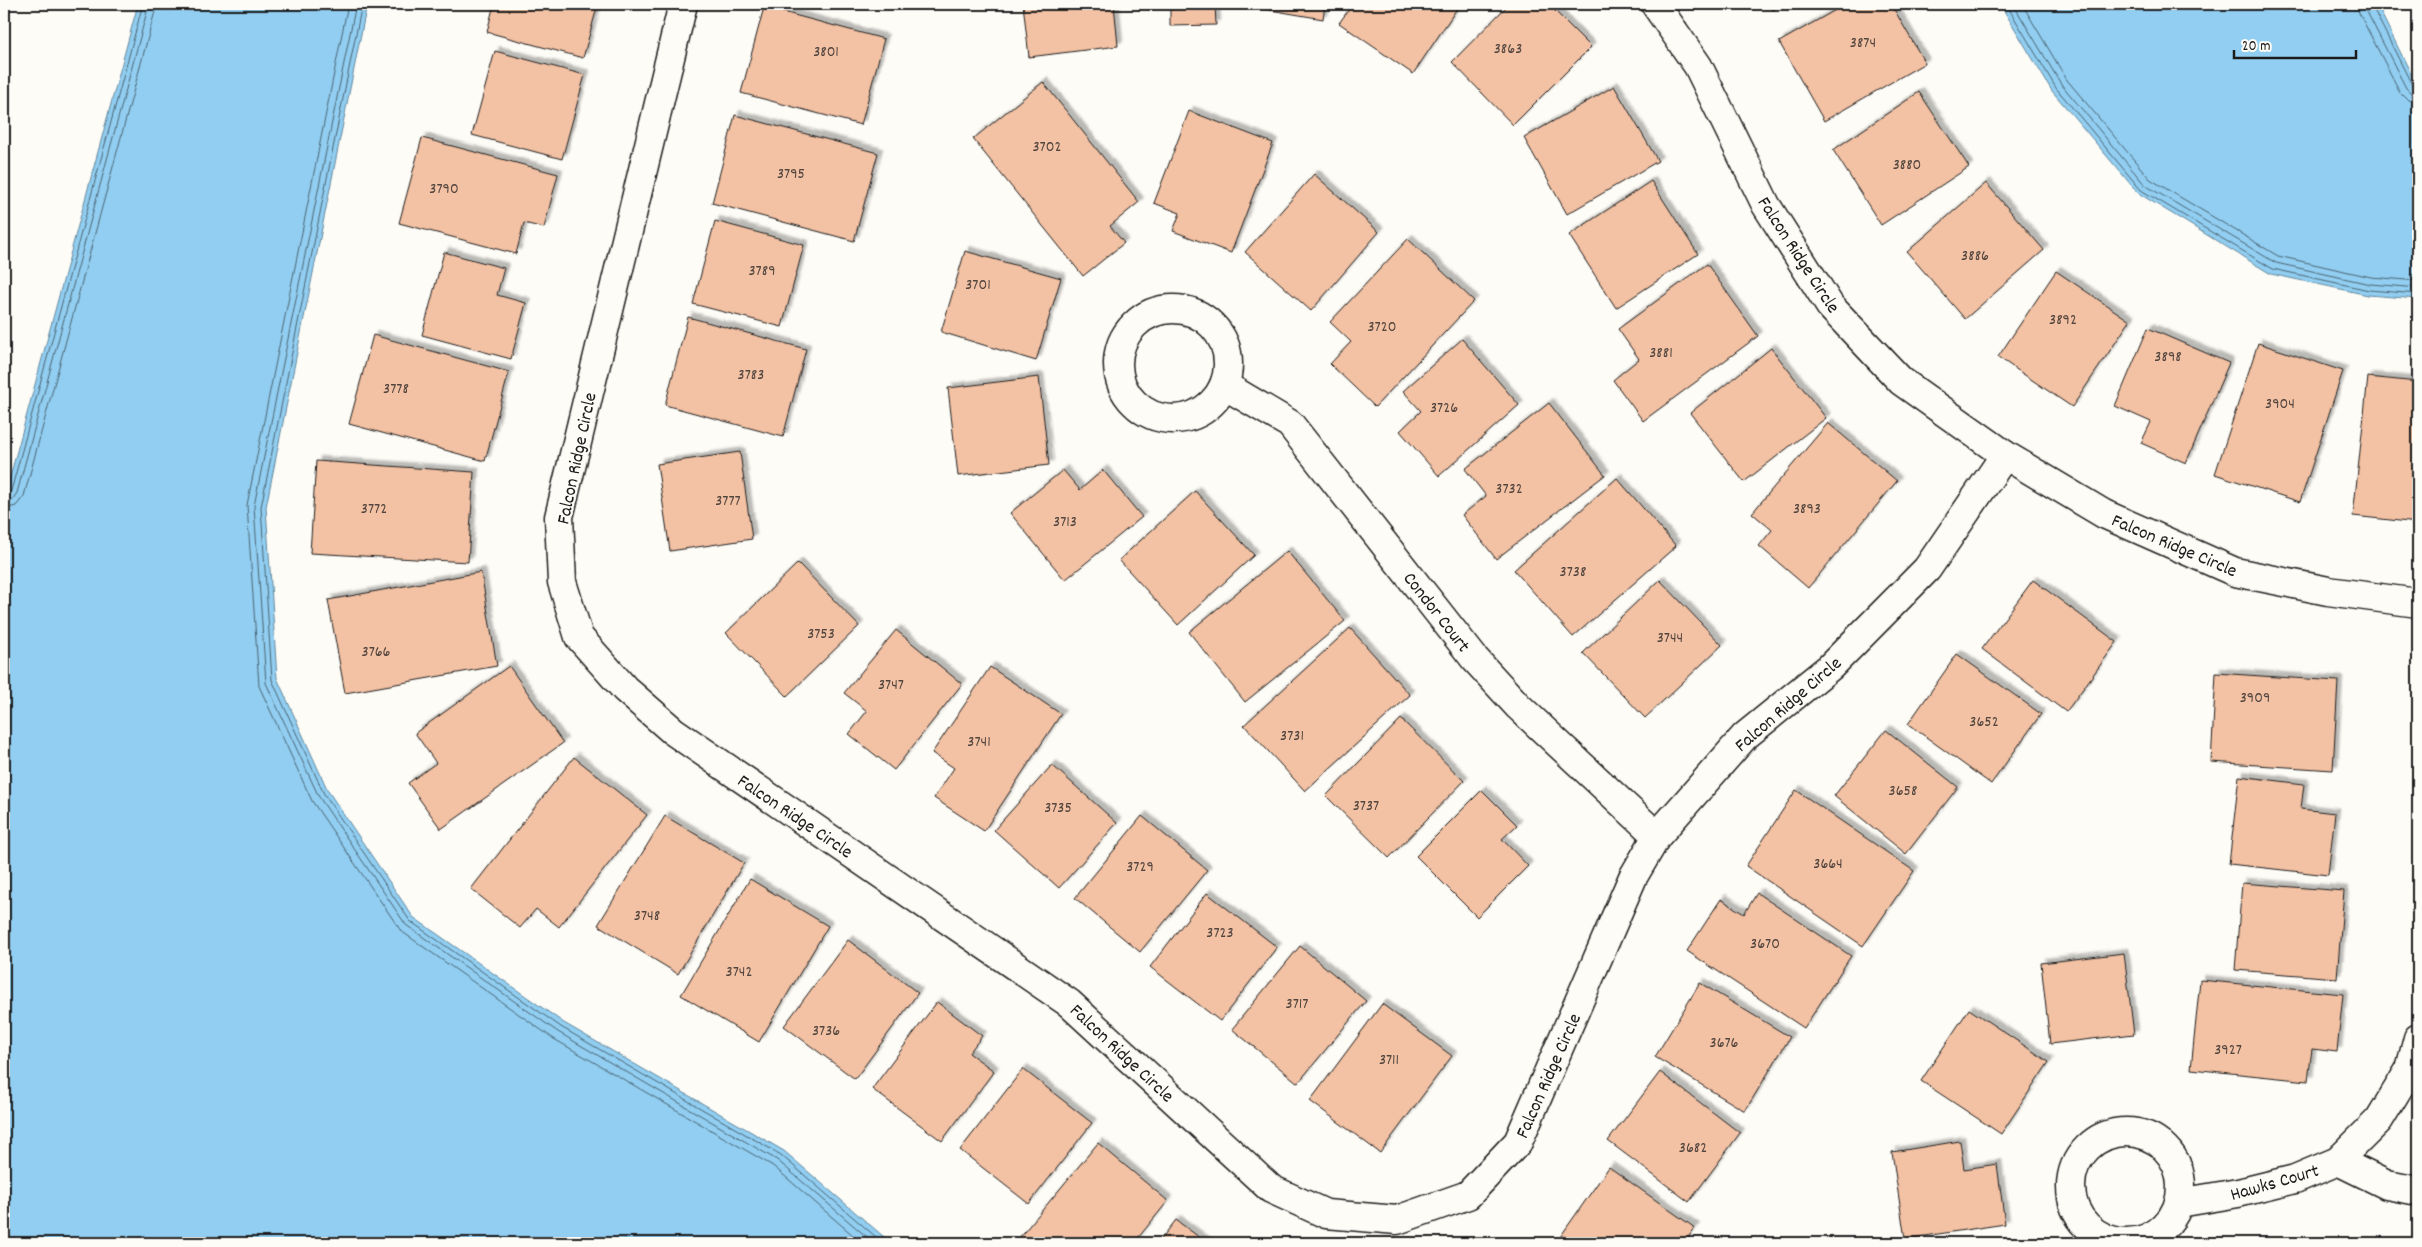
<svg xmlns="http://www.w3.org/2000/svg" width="2422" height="1247" font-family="Dekko,sans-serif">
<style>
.water{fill:#91cef1;stroke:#62879c}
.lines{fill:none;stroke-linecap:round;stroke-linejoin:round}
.shore{stroke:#4b6371;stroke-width:1}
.building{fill:#f3c1a3;stroke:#1c1c1c;filter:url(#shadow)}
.minor-casing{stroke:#1c1c1c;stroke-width:31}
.minor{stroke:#fdfcf7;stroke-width:28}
.labels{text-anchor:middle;stroke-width:4;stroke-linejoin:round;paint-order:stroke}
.number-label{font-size:16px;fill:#52453e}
.street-label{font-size:19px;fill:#1c1c1c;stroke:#fdfcf7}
</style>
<defs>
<filter id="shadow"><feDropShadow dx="4.5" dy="-4.5" stdDeviation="1" flood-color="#0004"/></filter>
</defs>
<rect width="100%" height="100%" fill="#fdfcf7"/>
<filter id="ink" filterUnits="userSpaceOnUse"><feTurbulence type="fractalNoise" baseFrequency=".02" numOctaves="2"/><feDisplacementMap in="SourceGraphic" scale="10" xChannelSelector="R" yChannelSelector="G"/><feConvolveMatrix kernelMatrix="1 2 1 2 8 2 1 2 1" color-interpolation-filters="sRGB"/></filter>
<g filter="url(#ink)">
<g class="water">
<polygon points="138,4 367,4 266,507 277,678 328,791 413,917 564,1023 784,1151 891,1243 4,1243 4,499"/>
<polygon points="2000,4 2374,4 2380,11 2418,88 2418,299 2368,295 2271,274 2138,193 2052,91"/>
</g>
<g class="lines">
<g class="shore">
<polyline points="348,4 247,505 259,686 312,801 401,931 554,1039 773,1166 862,1243"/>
<polyline points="356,4 254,506 266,683 319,797 406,925 558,1032 777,1160 874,1243"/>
<polyline points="362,4 261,507 272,680 324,794 410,921 561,1027 781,1155 883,1243"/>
<polyline points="2006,4 2056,88 2141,190 2273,269 2369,290 2418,294"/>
<polyline points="2013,4 2061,84 2145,185 2276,263 2370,284 2418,288"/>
<polyline points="2022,4 2067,80 2150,179 2278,256 2371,277 2418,281"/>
<polyline points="2357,4 2359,13 2400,92 2408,100 2418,102"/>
<polyline points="2365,4 2366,10 2406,88 2411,93 2418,95"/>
<polyline points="2371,4 2412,85 2418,88"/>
<polyline points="4,496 8,495 11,491 143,4"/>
<polyline points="4,502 12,500 17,493 149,4"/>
<polyline points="4,509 16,506 24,496 157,4"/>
</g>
</g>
<g class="building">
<polygon points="494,4 598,4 583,58 487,32"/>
<polygon points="1023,4 1114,4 1118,46 1029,57"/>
<polygon points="1170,4 1215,4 1216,25 1170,26"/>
<polygon points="1235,4 1325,4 1323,19"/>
<polygon points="1353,4 1460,4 1413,74 1339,23"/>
<polygon points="1509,4 1548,4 1591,47 1513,125 1452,62"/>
<polygon points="1769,4 1782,4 1773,10"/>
<polygon points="1846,4 1891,4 1925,63 1824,121 1779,42"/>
<polygon points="764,7 884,39 861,125 741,93"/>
<polygon points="495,51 585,75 562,159 472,135"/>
<polygon points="1043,82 1139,202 1110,226 1124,243 1083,276 973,139"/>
<polygon points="1614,86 1658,161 1567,214 1524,138"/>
<polygon points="1919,92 1969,167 1881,225 1833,150"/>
<polygon points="1189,111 1273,143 1231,253 1173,231 1180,213 1154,203"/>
<polygon points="735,115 878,153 854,241 712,203"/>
<polygon points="422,138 558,174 544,228 524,223 516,254 399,223"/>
<polygon points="1314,174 1379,232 1311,311 1245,252"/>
<polygon points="1651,181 1698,254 1616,308 1569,235"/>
<polygon points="1986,183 2044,250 1965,319 1907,252"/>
<polygon points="715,221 804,245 782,327 693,304"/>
<polygon points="1408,239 1474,301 1375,407 1330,364 1351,342 1330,322"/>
<polygon points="965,251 1061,278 1036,361 941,332"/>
<polygon points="444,252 504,268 497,295 526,303 511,359 422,335"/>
<polygon points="1707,264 1758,336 1643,421 1613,380 1639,359 1618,329"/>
<polygon points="2056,271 2130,321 2072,407 1998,357"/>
<polygon points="688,317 806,349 783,437 665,405"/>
<polygon points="2148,328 2229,363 2186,463 2141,443 2151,422 2115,406"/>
<polygon points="373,335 509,372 485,461 349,424"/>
<polygon points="1462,339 1519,405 1439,476 1400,431 1421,411 1403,391"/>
<polygon points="2258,343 2343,371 2300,502 2215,474"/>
<polygon points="1771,348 1826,418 1744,482 1690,413"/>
<polygon points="1039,377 1049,465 958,476 948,388"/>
<polygon points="2368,377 2418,382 2418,523 2353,516"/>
<polygon points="1549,403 1605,475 1496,559 1462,515 1486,496 1465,469"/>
<polygon points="1828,423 1897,481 1808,588 1759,546 1772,530 1752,513"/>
<polygon points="740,452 752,539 670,551 657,464"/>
<polygon points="316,461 474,472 468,562 310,553"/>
<polygon points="1063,470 1080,490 1103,470 1142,517 1065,580 1010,513"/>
<polygon points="1617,478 1676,546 1573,637 1514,570"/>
<polygon points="1195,491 1254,555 1178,625 1119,560"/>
<polygon points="1287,551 1345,621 1245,702 1189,632"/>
<polygon points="798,563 859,626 787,696 726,633"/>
<polygon points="481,572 497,666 345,693 328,600"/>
<polygon points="1660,580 1722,645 1645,718 1583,653"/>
<polygon points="2033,580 2117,642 2066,712 1982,649"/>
<polygon points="1350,628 1410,695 1305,791 1244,725"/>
<polygon points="896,630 962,684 894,770 849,734 867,711 844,693"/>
<polygon points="1957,654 2041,714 1991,784 1908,724"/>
<polygon points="509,666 563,743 441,829 408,783 436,763 415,733"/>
<polygon points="990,667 1061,714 984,831 934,798 954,768 932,753"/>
<polygon points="2216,673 2338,681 2333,770 2211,762"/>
<polygon points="1401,719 1464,781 1389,858 1326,796"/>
<polygon points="1886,730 1958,787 1906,854 1834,796"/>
<polygon points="574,757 647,815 559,927 536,909 520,928 471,889"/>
<polygon points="1052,765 1117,823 1059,888 994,830"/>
<polygon points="2239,776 2304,784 2301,809 2335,813 2328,875 2229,864"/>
<polygon points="1482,790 1517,825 1502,839 1528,866 1477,917 1416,856"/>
<polygon points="1796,790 1914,871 1863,946 1746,866"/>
<polygon points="665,816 744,863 678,974 598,925"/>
<polygon points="1142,816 1207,870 1140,952 1075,898"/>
<polygon points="750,879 828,926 759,1042 681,995"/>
<polygon points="2242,883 2344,891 2337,978 2235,970"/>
<polygon points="1207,893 1277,947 1220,1021 1150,967"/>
<polygon points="1757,893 1851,956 1804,1028 1687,951 1721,899 1744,914"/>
<polygon points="848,940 918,993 855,1079 784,1026"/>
<polygon points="1300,946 1366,1001 1298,1083 1232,1029"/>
<polygon points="2124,953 2134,1034 2050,1044 2041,963"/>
<polygon points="2200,980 2343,994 2337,1052 2312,1049 2308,1081 2191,1069"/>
<polygon points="1700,983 1790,1037 1745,1111 1655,1057"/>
<polygon points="937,1002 982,1036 969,1053 994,1071 942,1141 872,1089"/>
<polygon points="1382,1004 1452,1056 1380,1153 1310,1101"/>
<polygon points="1969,1009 2049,1062 2001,1134 1921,1081"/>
<polygon points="1023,1069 1092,1123 1029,1204 960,1150"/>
<polygon points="1660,1072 1740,1133 1689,1202 1608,1141"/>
<polygon points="1960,1141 1964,1169 1997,1164 2005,1224 1905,1239 1892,1152"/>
<polygon points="1098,1143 1168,1201 1134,1243 1015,1243"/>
<polygon points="1609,1167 1695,1228 1684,1243 1562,1243 1558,1240"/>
<polygon points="1176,1220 1207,1243 1158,1243"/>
</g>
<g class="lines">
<g class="minor-casing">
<g id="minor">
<polyline points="683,4 559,517 562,582 579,637 625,689 673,731 1069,1003 1271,1189 1326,1214 1397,1220 1468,1195 1518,1142 1633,877 1657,836 1745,736 1830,667 1927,569 2005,455 1901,381 1830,306 1766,205 1698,66 1655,4"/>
<circle cx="1173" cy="364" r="55"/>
<polyline points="1224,385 1290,424 1474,658 1518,706 1657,836"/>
<polyline points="2005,455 2104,514 2235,572 2328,591 2418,603"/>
<circle cx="2126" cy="1187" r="55"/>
<polyline points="2338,1161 2387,1185 2418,1191"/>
<polyline points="2179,1203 2238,1193 2295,1179 2338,1161 2379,1120 2410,1069 2418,1038"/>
</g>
</g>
<use href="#minor" class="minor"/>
</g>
</g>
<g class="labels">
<g class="number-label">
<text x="1863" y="47">3874</text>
<text x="1508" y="53">3863</text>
<text x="826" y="56">3801</text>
<text x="1047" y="151">3702</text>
<text x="1907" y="169">3880</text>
<text x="791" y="178">3795</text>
<text x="444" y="193">3790</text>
<text x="1975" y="260">3886</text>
<text x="762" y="275">3789</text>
<text x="978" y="289">3701</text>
<text x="2063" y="324">3892</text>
<text x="1382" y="331">3720</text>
<text x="1661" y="357">3881</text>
<text x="2168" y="361">3898</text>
<text x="751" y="379">3783</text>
<text x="396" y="393">3778</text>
<text x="2280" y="408">3904</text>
<text x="1444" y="412">3726</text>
<text x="1509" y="493">3732</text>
<text x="728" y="505">3777</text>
<text x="374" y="513">3772</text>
<text x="1807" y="513">3893</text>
<text x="1065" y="526">3713</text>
<text x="1573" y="576">3738</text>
<text x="821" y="638">3753</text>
<text x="1670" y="642">3744</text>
<text x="376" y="656">3766</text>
<text x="891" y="689">3747</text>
<text x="2255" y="702">3909</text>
<text x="1984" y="726">3652</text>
<text x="1292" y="740">3731</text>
<text x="979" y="746">3741</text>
<text x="1903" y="795">3658</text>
<text x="1366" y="810">3737</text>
<text x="1058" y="812">3735</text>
<text x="1828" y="868">3664</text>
<text x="1140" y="871">3729</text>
<text x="647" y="920">3748</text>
<text x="1220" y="937">3723</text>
<text x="1765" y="948">3670</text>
<text x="739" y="976">3742</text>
<text x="1297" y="1008">3717</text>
<text x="826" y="1035">3736</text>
<text x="1724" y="1047">3676</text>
<text x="2228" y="1054">3927</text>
<text x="1389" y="1064">3711</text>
<text x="1693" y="1152">3682</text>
</g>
<g class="street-label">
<text transform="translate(1800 254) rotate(57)" y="7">Falcon Ridge Circle</text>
<text transform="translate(575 458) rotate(-78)" y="7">Falcon Ridge Circle</text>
<text transform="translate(2175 544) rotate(23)" y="7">Falcon Ridge Circle</text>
<text transform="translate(1438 611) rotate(52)" y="7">Condor Court</text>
<text transform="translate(1787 703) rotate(-41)" y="7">Falcon Ridge Circle</text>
<text transform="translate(796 815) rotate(34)" y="7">Falcon Ridge Circle</text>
<text transform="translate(1123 1052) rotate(43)" y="7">Falcon Ridge Circle</text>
<text transform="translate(1547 1075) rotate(-66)" y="7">Falcon Ridge Circle</text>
<text transform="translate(2274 1181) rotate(-16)" y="7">Hawks Court</text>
</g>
</g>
<rect width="2422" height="1247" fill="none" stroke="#fdfcf7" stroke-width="20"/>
<rect x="10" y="10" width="2402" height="1227" fill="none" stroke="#1c1c1c" stroke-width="2" filter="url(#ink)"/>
<path d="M2234 50v8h122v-8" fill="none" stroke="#1c1c1c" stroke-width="2.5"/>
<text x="2242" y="50" font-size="15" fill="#1c1c1c" stroke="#fdfcf7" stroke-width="4" paint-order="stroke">20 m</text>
</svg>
